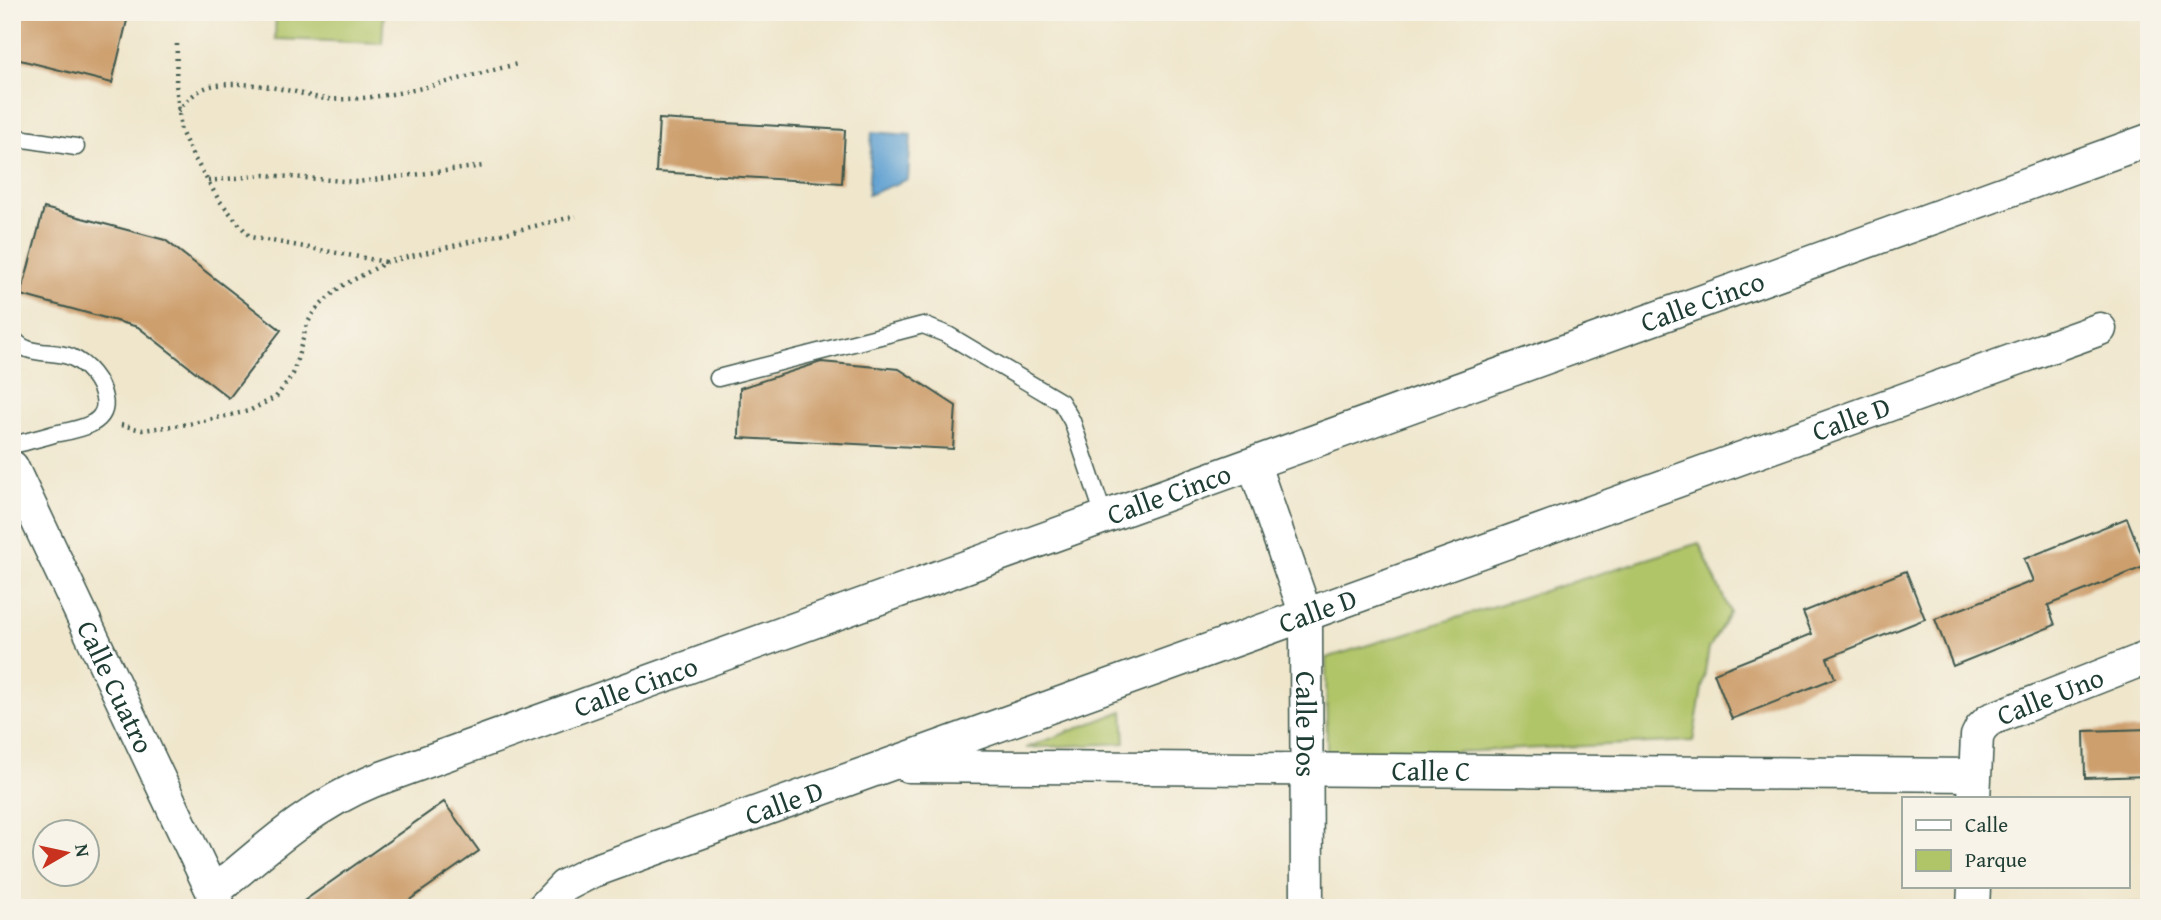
<svg xmlns="http://www.w3.org/2000/svg" width="2161" height="920" font-family="'Gentium Book Plus',serif">
<style>
.green{fill:#b0c468;stroke:#68804e;stroke-width:2}
.water{fill:#5ea0d1;stroke:#3e6e82;stroke-width:2}
.building{fill:#cd9f6d}
.lines{fill:none;stroke-linecap:round;stroke-linejoin:round}
.service-casing{stroke:#3e564b;stroke-width:19}
.minor-casing{stroke:#3e564b;stroke-width:35}
.path{stroke:#3e564b;stroke-width:4.5;stroke-dasharray:2 5;stroke-linecap:butt}
.service{stroke:#fff;stroke-width:16}
.minor{stroke:#fff;stroke-width:32}
.labels{text-anchor:middle;stroke-width:5;stroke-linejoin:round;paint-order:stroke}
.street-label{font-size:28px;fill:#1f3d34;stroke:#f7f3e8}
</style>
<rect width="100%" height="100%" fill="#f7f3e8"/>
<filter id="ink" filterUnits="userSpaceOnUse"><feTurbulence type="fractalNoise" baseFrequency=".0143" numOctaves="2"/><feDisplacementMap in="SourceGraphic" scale="14" xChannelSelector="R" yChannelSelector="G"/><feConvolveMatrix kernelMatrix="1 2 1 2 8 2 1 2 1" color-interpolation-filters="sRGB"/></filter>
<filter id="wash" filterUnits="userSpaceOnUse"><feTurbulence type="fractalNoise" baseFrequency=".00686" numOctaves="4" result="noise"/><feDisplacementMap in="SourceGraphic" scale="28" xChannelSelector="R" yChannelSelector="G"/><feGaussianBlur stdDeviation="1.57" result="paint"/><feColorMatrix in="noise" values="0 0 0 0 0 0 0 0 0 0 0 0 0 0 0 0 0 1.4 0 .05"/><feComposite in="paint" operator="in"/></filter>
<g filter="url(#wash)">
<rect width="100%" height="100%" fill="#efe6cc"/>
<g class="green">
<polygon points="276,12 384,12 382,43 275,39"/>
<polygon points="1699,543 1730,612 1709,648 1693,741 1327,758 1326,658"/>
<polygon points="1123,711 1125,743 1026,748"/>
</g>
<polygon class="water" points="872,132 911,135 908,179 868,195"/>
<g id="blocks">
<g class="building">
<polygon points="12,12 129,12 112,83 12,58"/>
<polygon points="659,119 845,130 842,183 656,172"/>
<polygon points="44,208 165,240 281,330 229,398 138,327 21,295"/>
<polygon points="821,362 899,369 956,406 953,449 739,438 740,388"/>
<polygon points="2127,518 2146,566 2048,605 2055,625 1953,666 1935,619 2033,581 2024,559"/>
<polygon points="1906,571 1925,619 1827,658 1835,678 1732,719 1714,673 1812,634 1803,612"/>
<polygon points="2149,729 2149,776 2085,778 2084,731"/>
<polygon points="444,802 479,851 398,908 294,908"/>
<polygon points="2149,903 2149,908 2107,908 2107,904"/>
</g>
</g>
</g>
<g filter="url(#ink)">
<use href="#blocks" fill-opacity="0" stroke="#3e564b" stroke-width="2"/>
<g class="lines">
<g class="service-casing">
<g id="service">
<polyline points="12,137 76,147"/>
<path d="M12,336C25,358 51,349 71,357C87,364 101,381 104,398C110,426 74,430 54,434C40,438 26,442 12,445"/>
<polyline points="718,378 923,325 948,335 1061,402 1072,421 1105,519"/>
</g>
</g>
<g class="minor-casing">
<g id="minor">
<path id="s1" d="M1254,465L1306,615L1307,908"/>
<path id="s2" d="M12,467L220,908"/>
<path id="s3" d="M908,766L1974,775"/>
<path id="s4" d="M1974,799L1977,736L1981,728L1989,720L2149,657"/>
<path id="s5" d="M214,892C264,850 311,806 373,781L2149,140"/>
<path id="s6" d="M543,908L564,886L591,872L2100,329"/>
<polyline points="1973,908 1974,887"/>
</g>
</g>
<g class="path">
<polyline points="177,44 176,84 181,131 192,154 219,200 250,237 386,262"/>
<path d="M178,111C187,100 196,90 211,86C239,81 268,86 296,92C306,95 317,98 327,99C386,102 460,78 517,64"/>
<polyline points="208,181 265,175 357,182 484,166"/>
<polyline points="121,425 142,430 189,424 249,411 276,397 293,374 307,324 315,310 340,287 387,262 576,216"/>
</g>
<use href="#service" class="service"/>
<use href="#minor" class="minor"/>
</g>
</g>
<g class="labels">
<g class="street-label">
<text dy="10" stroke="none"><textPath href="#s5" startOffset="1608">Calle Cinco</textPath></text>
<text dy="10" stroke="none"><textPath href="#s6" startOffset="1400">Calle D</textPath></text>
<text dy="10" stroke="none"><textPath href="#s5" startOffset="1041">Calle Cinco</textPath></text>
<text dy="10" stroke="none"><textPath href="#s6" startOffset="833">Calle D</textPath></text>
<text dy="10" stroke="none"><textPath href="#s2" startOffset="243">Calle Cuatro</textPath></text>
<text dy="10" stroke="none"><textPath href="#s5" startOffset="474">Calle Cinco</textPath></text>
<text dy="10" stroke="none"><textPath href="#s4" startOffset="149">Calle Uno</textPath></text>
<text dy="10" stroke="none"><textPath href="#s1" startOffset="268">Calle Dos</textPath></text>
<text dy="10" stroke="none"><textPath href="#s3" startOffset="523">Calle C</textPath></text>
<text dy="10" stroke="none"><textPath href="#s6" startOffset="266">Calle D</textPath></text>
</g>
</g>
<rect width="2161" height="920" fill="none" stroke="#f7f3e8" stroke-width="42"/>
<rect x="1902" y="797" width="228" height="91" fill="#f7f3e8" stroke="#a1aaa0" stroke-width="2"/>
<rect x="1916" y="820" width="35" height="10" fill="#ffffff" stroke="#a1aaa0" stroke-width="2"/>
<text x="1965" y="832" font-size="21" fill="#1f3d34">Calle</text>
<rect x="1916" y="850" width="35" height="21" fill="#b0c468" stroke="#a1aaa0" stroke-width="2"/>
<text x="1965" y="867" font-size="21" fill="#1f3d34">Parque</text>
<g transform="translate(66 853) rotate(81)"><circle r="33" fill="#f7f3e8" stroke="#a1aaa0" stroke-width="2"/>
<path d="M0-5L12 26L0 18L-12 26Z" fill="#c8321e"/>
<text y="-10" font-size="19" font-weight="bold" text-anchor="middle" fill="#1f3d34">N</text>
</g>
</svg>
